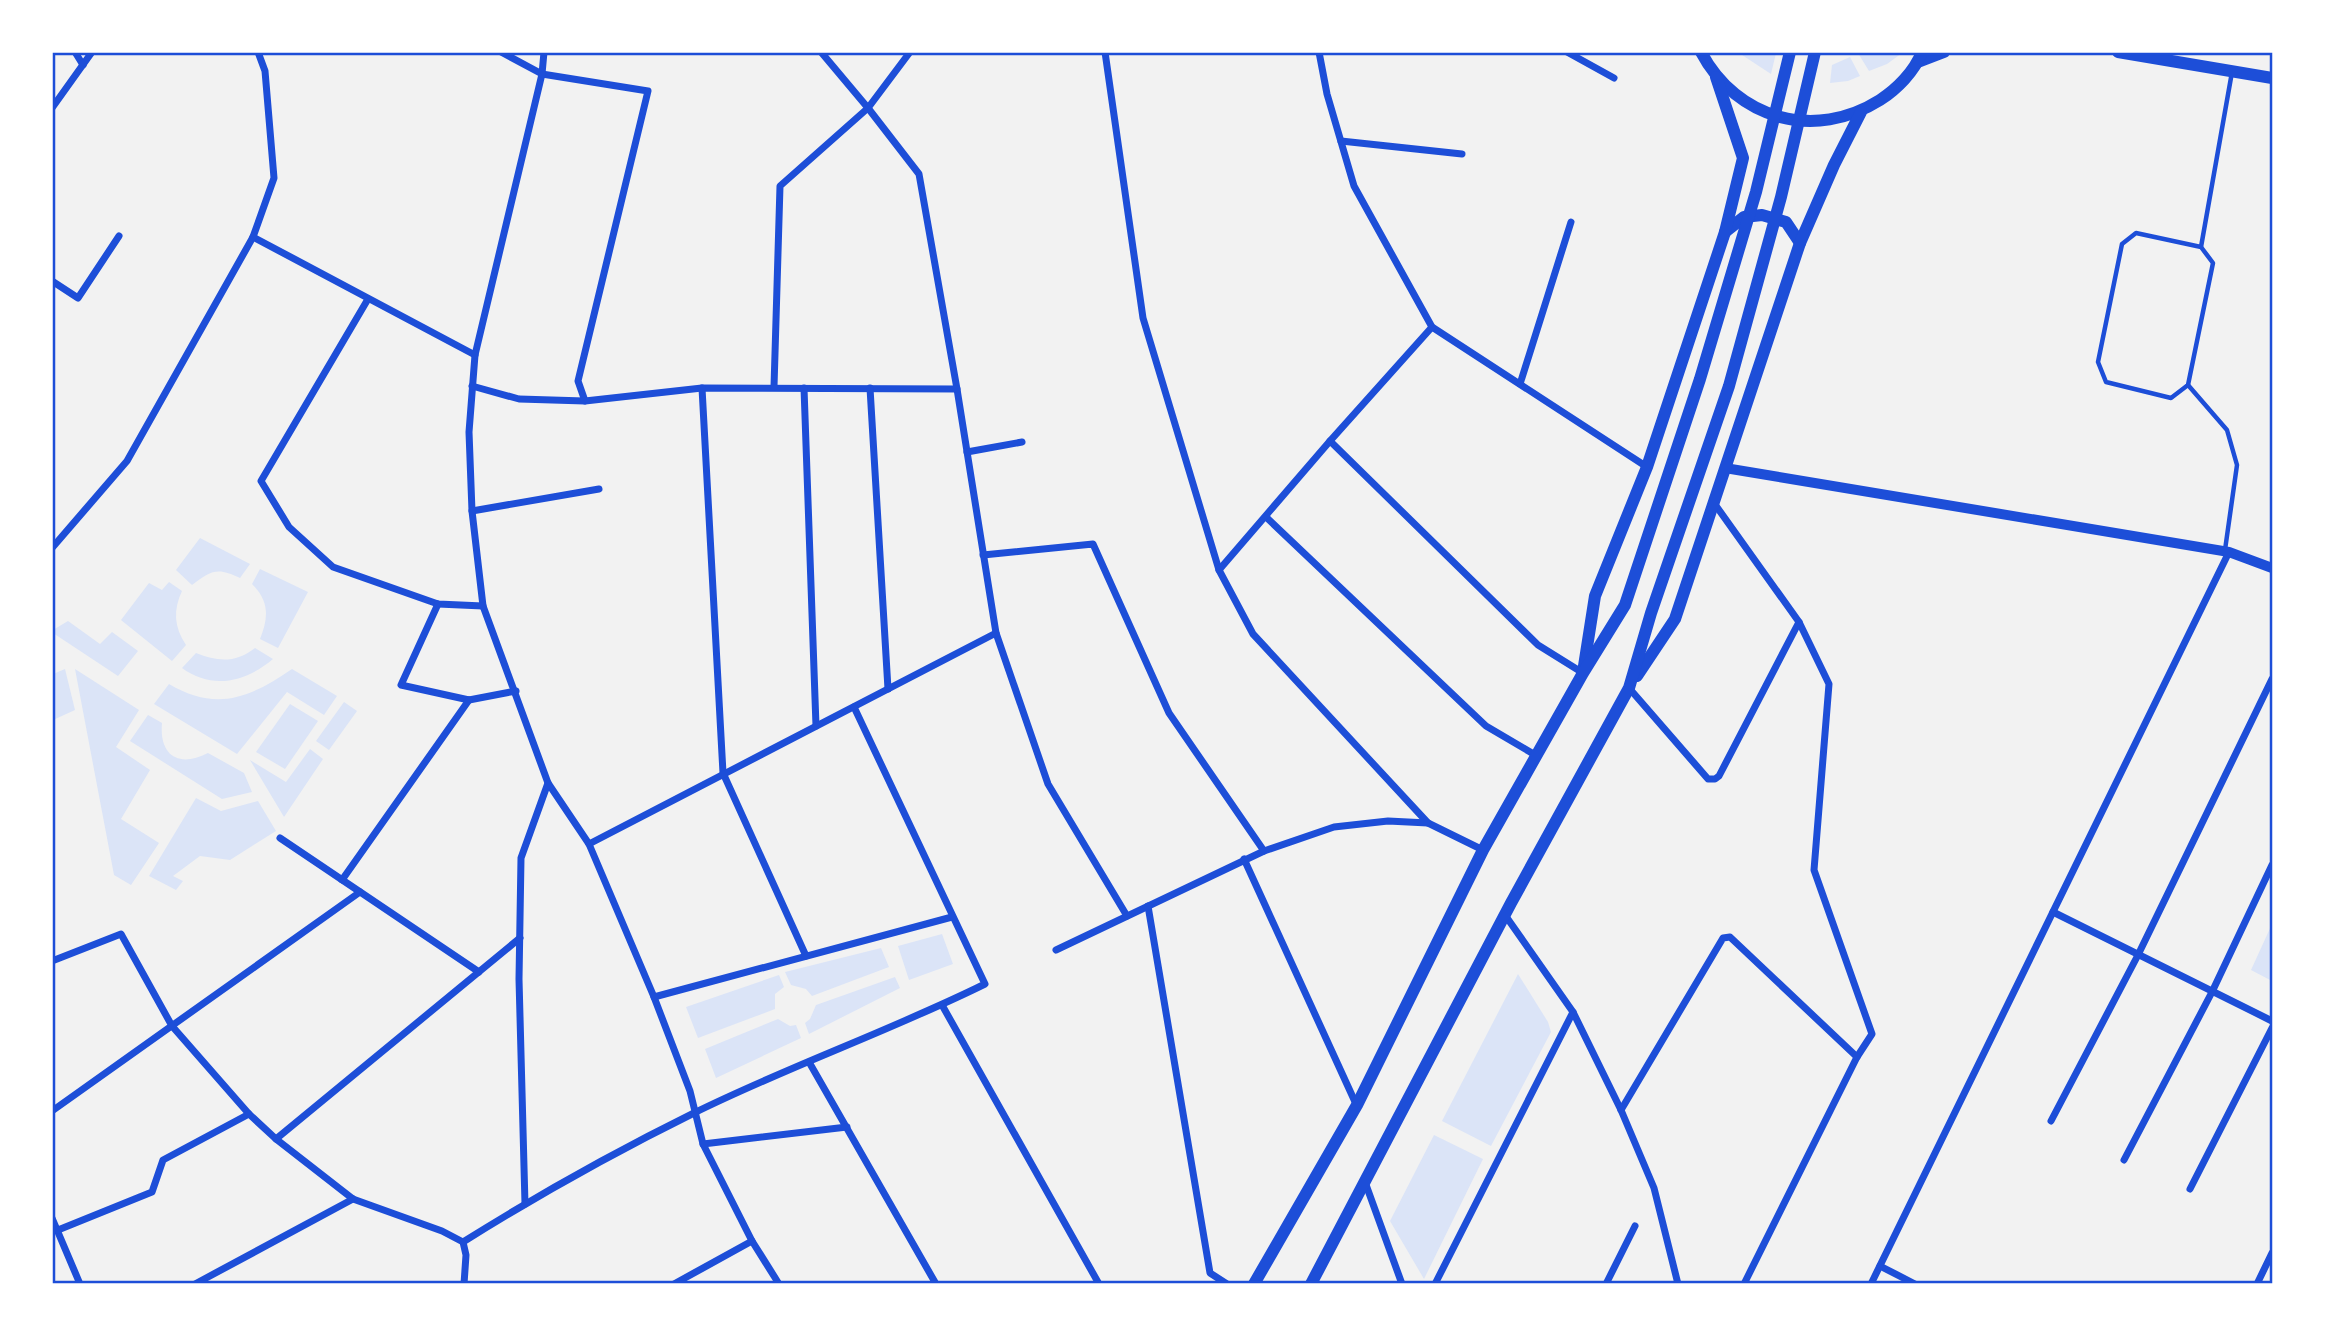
<svg xmlns="http://www.w3.org/2000/svg" width="2325" height="1336" font-family="'PT Sans',sans-serif">
<style>
.green{fill:#dbe4f7}
.lines{fill:none;stroke-linecap:round;stroke-linejoin:round}
.service{stroke:#1d4ed8;stroke-width:4.5}
.minor{stroke:#1d4ed8;stroke-width:7}
.tertiary{stroke:#1d4ed8;stroke-width:10}
.secondary{stroke:#1d4ed8;stroke-width:12}
.primary{stroke:#1d4ed8;stroke-width:12}
.neatline{fill:none;stroke:#1d4ed8;stroke-width:2.5}
</style>
<rect width="100%" height="100%" fill="#f2f2f2"/>
<g class="green">
<polygon points="1739,53 1776,53 1771,74"/>
<polygon points="1858,53 1902,53 1887,64 1869,71"/>
<polygon points="1850,57 1860,76 1848,81 1830,83 1832,65"/>
<path d="M200,538L250,564L240,578C218,567 211,570 192,585L176,570Z"/>
<path d="M260,569L308,592L278,648L260,639C269,617 269,601 252,584Z"/>
<path d="M169,582L182,591C173,610 174,627 186,645L172,661L121,620L149,583L162,590Z"/>
<polygon points="68,621 100,644 112,632 138,651 118,676 53,633 53,630"/>
<path d="M255,648L273,659C246,682 212,690 182,668L196,653C218,662 236,663 255,648Z"/>
<polygon points="65,669 75,710 53,720 53,674"/>
<polygon points="75,669 139,710 116,747 150,770 121,819 159,843 131,885 114,875"/>
<path d="M292,669L337,696L324,715L287,692L237,754L154,704L169,684C216,712 250,698 292,669Z"/>
<polygon points="344,702 357,711 329,750 316,741"/>
<polygon points="290,704 318,721 285,769 256,752"/>
<path d="M148,715L162,723C159,756 179,768 208,753L244,773L252,792L222,799L130,741Z"/>
<polygon points="310,749 323,759 284,817 250,760 286,782"/>
<polygon points="196,798 221,811 258,801 276,831 230,860 200,856 173,876 183,881 176,890 149,876"/>
<polygon points="2272,924 2272,981 2251,970"/>
<polygon points="942,934 953,964 909,980 898,946"/>
<polygon points="881,948 889,967 812,996 806,989 791,985 785,972"/>
<polygon points="1518,974 1548,1022 1551,1032 1491,1146 1442,1121"/>
<polygon points="779,975 784,987 775,994 775,1009 698,1038 686,1007"/>
<polygon points="895,977 900,988 809,1034 805,1023 810,1019 816,1005"/>
<polygon points="778,1019 790,1026 796,1025 801,1038 716,1078 705,1049"/>
<polygon points="1434,1135 1483,1159 1424,1279 1390,1221"/>
</g>
<g class="lines">
<g class="service">
<polygon points="2136,233 2201,247 2213,263 2188,385 2171,398 2106,382 2098,362 2122,244"/>
<polyline points="2201,247 2232,72"/>
<polyline points="2188,385 2227,430 2237,465 2225,550"/>
</g>
<g class="minor">
<polyline points="75,52 83,65"/>
<polyline points="501,52 542,74 648,91 578,381 585,401"/>
<polyline points="544,52 542,74 475,355 469,432 472,511 483,606 548,783 589,844 654,997 690,1091 703,1144 752,1241 779,1284"/>
<polyline points="821,52 868,108 919,174 957,389 996,633 1048,784 1127,916"/>
<polyline points="1105,52 1143,318 1219,570 1253,634 1428,823 1483,850"/>
<polyline points="1319,52 1327,94 1354,186 1432,327 1647,467"/>
<polyline points="1567,52 1614,78"/>
<polyline points="52,108 92,52"/>
<polyline points="1341,141 1462,154"/>
<polyline points="253,237 475,355"/>
<polyline points="52,281 78,298 119,236"/>
<polyline points="368,299 261,481 289,527 333,567 438,604 483,606"/>
<polyline points="1520,384 1571,222"/>
<polyline points="472,386 519,399 585,401 702,388 957,389"/>
<polyline points="774,387 780,186 868,108 910,52"/>
<polyline points="702,388 723,773 806,956"/>
<polyline points="804,388 816,726"/>
<polyline points="870,388 888,689"/>
<polyline points="1330,441 1538,645 1583,673"/>
<polyline points="967,452 1022,442"/>
<polyline points="1714,503 1799,622 1829,684 1814,870 1872,1034 1857,1057 1744,1284"/>
<polyline points="472,511 599,489"/>
<polyline points="1266,517 1486,726 1537,756"/>
<polyline points="52,548 127,461 253,237 274,178 265,71 258,52"/>
<polyline points="983,555 1093,544 1169,713 1264,851"/>
<polyline points="1219,570 1330,441 1432,327"/>
<polyline points="438,604 401,685 469,700 516,691"/>
<polyline points="1629,688 1708,779 1715,779 1719,776 1799,622"/>
<polyline points="280,838 479,972"/>
<polyline points="589,844 996,633"/>
<polyline points="1244,859 1356,1104"/>
<polyline points="342,880 469,700"/>
<polyline points="1148,906 1210,1273 1227,1284"/>
<polyline points="2053,912 2272,1021"/>
<polyline points="1505,915 1573,1012 1621,1110 1654,1188 1678,1284"/>
<polyline points="1056,950 1264,851 1334,827 1388,821 1428,823"/>
<polyline points="52,961 121,934 172,1026 249,1114 276,1139 353,1199 442,1231 463,1242 466,1255 464,1284"/>
<polyline points="654,997 952,917"/>
<polyline points="942,1005 1099,1284"/>
<polyline points="809,1062 936,1284"/>
<polyline points="1621,1110 1723,938 1730,937 1857,1057"/>
<polyline points="52,1111 360,892"/>
<polyline points="2051,1121 2138,955 2272,679"/>
<polyline points="276,1139 520,938"/>
<polyline points="703,1144 847,1127"/>
<polyline points="2124,1160 2212,992 2272,865"/>
<polyline points="1365,1182 1402,1284"/>
<polyline points="2190,1189 2272,1028"/>
<polyline points="525,1204 519,979 521,858 548,783"/>
<polyline points="52,1218 80,1284"/>
<polyline points="58,1230 152,1192 163,1160 249,1114"/>
<path d="M463,1242C538,1195 615,1152 694,1113C789,1066 890,1031 985,984L854,707"/>
<polyline points="1880,1266 1915,1284"/>
<polyline points="195,1284 353,1199"/>
<polyline points="674,1284 752,1241"/>
<polyline points="1435,1284 1573,1012"/>
<polyline points="1606,1284 1635,1226"/>
<polyline points="1871,1284 2229,552"/>
<polyline points="2257,1284 2272,1253"/>
</g>
<polyline class="tertiary" points="1725,468 2229,552 2272,568"/>
<g class="secondary">
<polyline points="2118,52 2272,78"/>
<polyline points="1918,62 1944,52"/>
</g>
<g class="primary">
<path d="M1701,52C1737,120 1815,141 1880,100C1897,89 1914,72 1922,52"/>
<polyline points="1725,232 1744,217 1762,215 1786,222 1800,243"/>
<polyline points="1584,666 1595,596 1647,467 1725,232 1743,158 1716,77"/>
<polyline points="1637,676 1675,619 1800,243 1834,165 1861,112"/>
<polyline points="1254,1284 1357,1105 1483,850 1583,673 1625,605 1700,379 1756,192 1790,52"/>
<polyline points="1311,1284 1511,903 1629,688 1651,613 1729,386 1781,197 1815,52"/>
</g>
</g>
<rect width="2325" height="1336" fill="none" stroke="#ffffff" stroke-width="108"/>
<rect x="54" y="54" width="2217" height="1228" class="neatline"/>
</svg>
